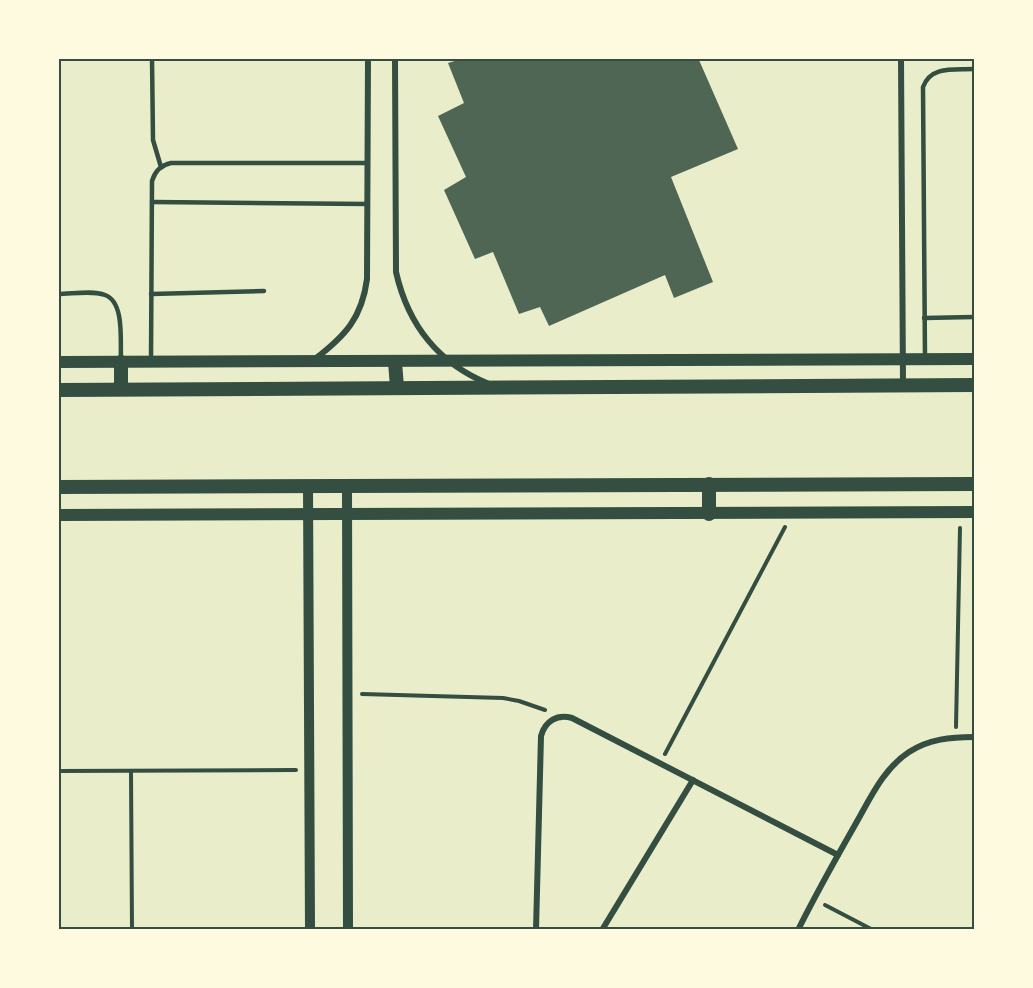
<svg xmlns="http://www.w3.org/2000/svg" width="1033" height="988" font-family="Overpass,sans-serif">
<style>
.building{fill:#4f6655}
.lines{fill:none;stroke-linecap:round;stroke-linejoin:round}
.path{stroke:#344e41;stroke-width:4}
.service{stroke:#344e41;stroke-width:4.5}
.minor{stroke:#344e41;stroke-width:6}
.tertiary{stroke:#344e41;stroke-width:10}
.secondary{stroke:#344e41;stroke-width:12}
.primary{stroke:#344e41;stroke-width:14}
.neatline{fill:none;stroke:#344e41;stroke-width:2}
</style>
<rect width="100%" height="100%" fill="#e9edc9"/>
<polygon class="building" points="465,58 690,58 699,60 738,149 671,177 713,282 674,298 665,275 549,326 540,307 519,314 493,252 475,259 444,190 466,177 438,116 464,103 448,63"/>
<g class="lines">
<g class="path">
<polyline points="362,694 503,698 519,701 545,710"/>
<polyline points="956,727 960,528"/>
<polyline points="665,754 785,527"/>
<polyline points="58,771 296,770"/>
<polyline points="131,771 132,930"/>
<polyline points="825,905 873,930"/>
</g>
<g class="service">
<polyline points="152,58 153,140 161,167"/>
<polyline points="152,202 368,204"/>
<path d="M58,294C72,294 92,290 105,295C125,302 120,342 121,359"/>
<polyline points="151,294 264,291"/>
<polyline points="924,318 974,317"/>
<path d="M925,359L923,87C931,65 955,70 974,69"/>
<path d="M151,361L152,181C155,171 161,165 171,163H368"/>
</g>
<g class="minor">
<path d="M395,58L396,272C408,325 439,364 489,384"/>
<polyline points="901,58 903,384"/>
<path d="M315,359C345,336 362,318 367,279L368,58"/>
<path d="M536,930L541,736C545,721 557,714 572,718L838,855"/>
<polyline points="602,930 693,780"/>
<path d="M798,930C816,894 835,860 855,825C870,799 883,769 909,752C929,739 951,737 974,737"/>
</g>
<g class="tertiary">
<polyline points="308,485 310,930"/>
<polyline points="347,485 348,930"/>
</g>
<g class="secondary">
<polyline points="58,362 974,359"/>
<polyline points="58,515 974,512"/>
</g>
<g class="primary">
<polyline points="121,362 121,389"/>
<polyline points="395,362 397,387"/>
<polyline points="58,390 974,385"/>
<polyline points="58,487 974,484"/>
<polyline points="709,514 709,484"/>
</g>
</g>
<rect width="1033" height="988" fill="none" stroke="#fefae0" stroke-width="120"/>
<rect x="60" y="60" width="913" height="868" class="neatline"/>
</svg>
